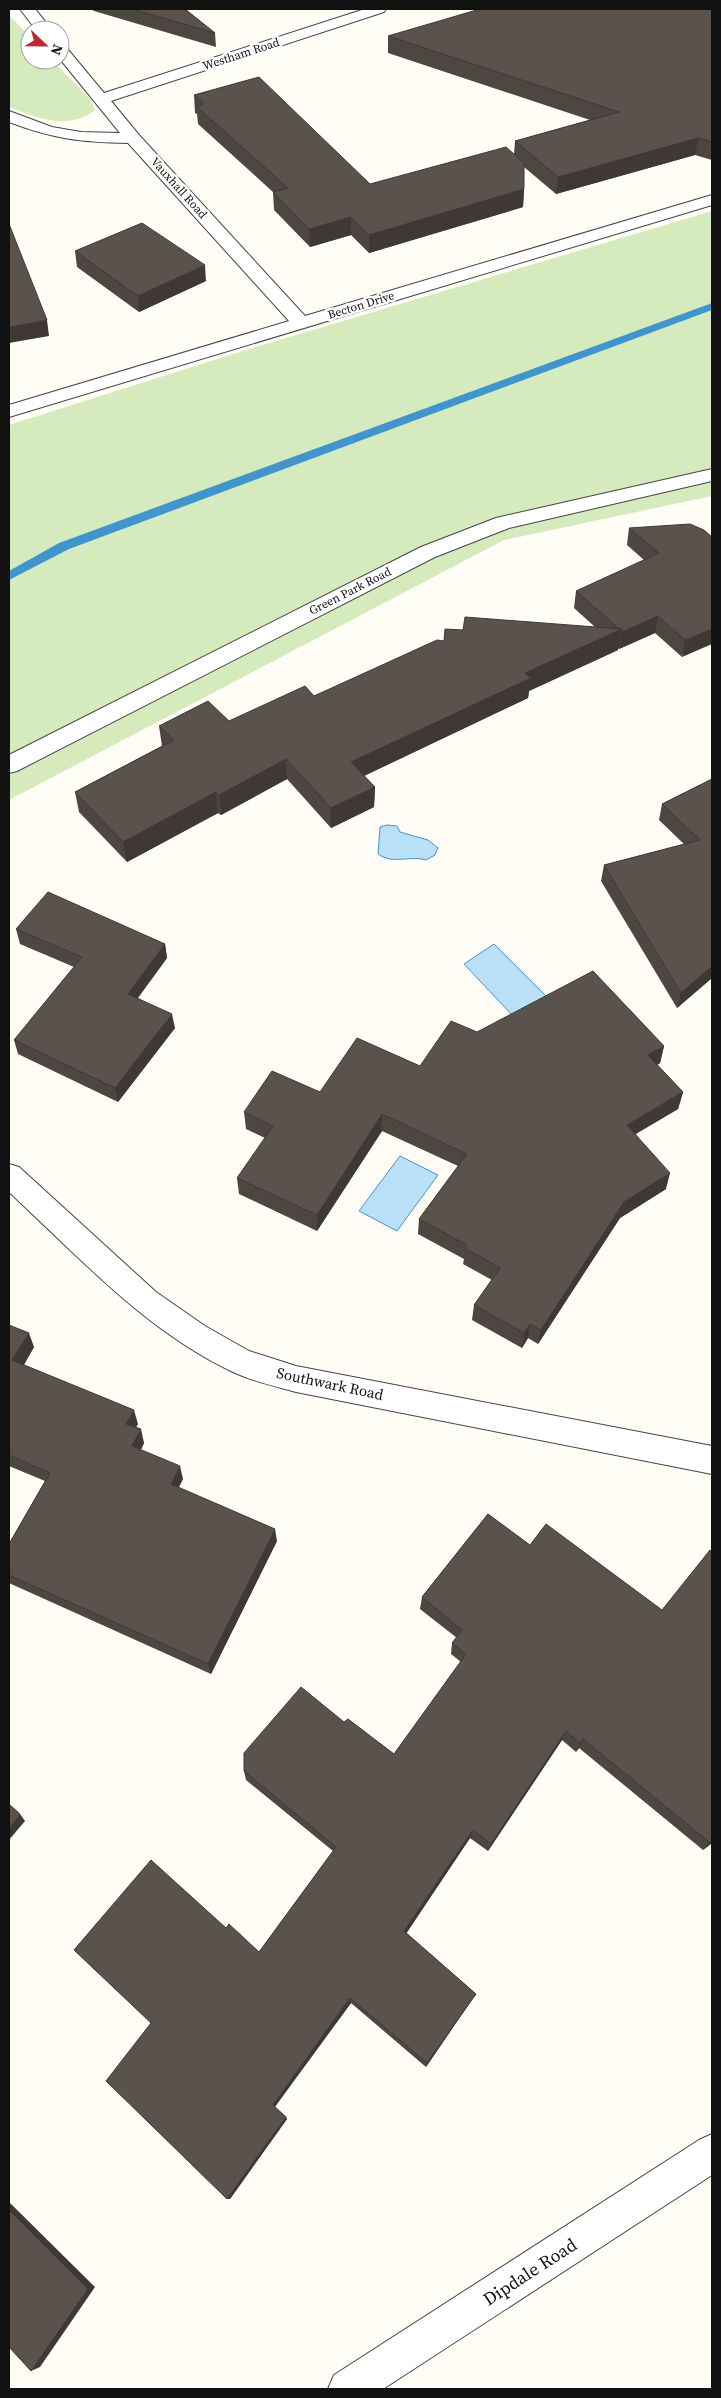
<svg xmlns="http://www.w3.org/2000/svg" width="721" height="2398" font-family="'Source Serif 4',serif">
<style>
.green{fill:#d5ebbd}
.water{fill:#b9e0f7;stroke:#3f96cf}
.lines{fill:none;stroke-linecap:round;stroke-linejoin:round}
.stream{fill:#3f96cf;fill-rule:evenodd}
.minor-casing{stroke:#444;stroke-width:2}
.minor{fill:#fff;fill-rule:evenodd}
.wall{fill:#4d4742}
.shaded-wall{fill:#3f3936}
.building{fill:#5a524d;stroke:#3f3936}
.labels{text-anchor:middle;stroke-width:5;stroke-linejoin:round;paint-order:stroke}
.far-street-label{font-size:12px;fill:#111;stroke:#fff}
.street-label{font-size:15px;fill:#111;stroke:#fff}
.near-street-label{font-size:18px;fill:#111;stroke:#fff}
</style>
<rect width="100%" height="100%" fill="#fffdf5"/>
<g class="green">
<path d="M9,15L30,37V60H52L91,100L95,110C67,131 38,118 9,107Z"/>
<polygon points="712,211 712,496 504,540 9,800 9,425 239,352"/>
</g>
<g class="water">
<path d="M387,825L397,826L400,832L428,840L438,848L435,855L426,860C409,855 393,865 378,854L380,827Z"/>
<polygon points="494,944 546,996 513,1016 464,964"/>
<polygon points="400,1156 438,1175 397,1231 359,1211"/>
</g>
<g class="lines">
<polygon class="stream" points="712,303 712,310 69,549 9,580 9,571 59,543"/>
<g class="minor-casing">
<g id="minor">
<polygon points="20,9 35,9 52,30 36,30"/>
<path d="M365,9H386L384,12L111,101L139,135L305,316L712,195V205L9,417V405L289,321L128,143C80,142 54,139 9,122V111L52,127L81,132L120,133L60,59V44L65,46L104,93Z"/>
<polygon points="712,469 712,481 509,528 435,557 17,771 9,773 9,755 421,547 496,518"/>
<path d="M9,1164L19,1167L156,1292L205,1326L249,1351L296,1366L712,1446V1474L296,1392C275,1386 251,1381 231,1371C145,1330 78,1256 9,1192Z"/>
<polygon points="712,2134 712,2175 383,2389 328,2389 334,2375 699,2140"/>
</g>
</g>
<use href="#minor" class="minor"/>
</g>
<g class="wall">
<polygon points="91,9 185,9 215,33 216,47 94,11"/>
<polygon points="712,9 712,160 695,155 556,194 524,167 524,189 523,207 369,253 351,235 310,247 274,210 273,192 198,124 197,114 195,113 194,95 370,184 514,154 515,141 590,120 388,53 388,36"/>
<polygon points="75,251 206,281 139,312 77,267"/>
<polygon points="629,528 712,537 682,657 655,633 619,649 618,648 618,650 529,691 528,698 364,776 375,787 374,807 331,828 287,779 221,815 218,813 127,862 79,812 75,792 162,746 159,726 229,721 314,696 444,641 463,630 595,627 574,608 576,591 644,560 627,545"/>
<polygon points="712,779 712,978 677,1008 601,881 604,865 684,844 659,820 662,804"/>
<polygon points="16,929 165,944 167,958 138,998 175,1028 118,1102 18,1054 14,1040 74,967 20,944"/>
<polygon points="477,1032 664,1046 660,1063 657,1065 683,1092 678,1109 636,1134 666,1189 620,1218 538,1344 528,1338 522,1348 472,1320 474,1305 492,1280 463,1264 464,1259 418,1234 419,1219 458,1166 382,1131 317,1231 239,1194 237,1178 265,1138 246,1129 244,1112 420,1066"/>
<polygon points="9,1325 34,1347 24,1365 138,1424 136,1427 144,1443 141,1450 183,1479 178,1488 277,1541 211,1674 9,1583 9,1544 45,1481 9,1466"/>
<polygon points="488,1514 712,1843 703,1850 579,1748 576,1752 562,1740 488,1851 470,1838 406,1933 476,1994 473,1998 426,2067 351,2003 275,2107 287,2119 230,2199 227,2199 226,1928 259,1952 333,1851 246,1780 244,1771 344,1722 394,1754 461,1662 451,1654 452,1643 457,1638 420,1609 422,1597"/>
</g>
<g class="shaded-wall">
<polygon points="698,138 695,155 556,194 558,177"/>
<polygon points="524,189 523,207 369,253 369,235"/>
<polygon points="351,217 351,235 310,247 309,229"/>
<polygon points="205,265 206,281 139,312 138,296"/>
<polygon points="47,320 49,336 9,343 9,327"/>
<polygon points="658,616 655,633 619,649 622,632"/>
<polygon points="622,629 618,650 529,691 528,698 351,782 351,762 525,673"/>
<polygon points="712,629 712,644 682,657 685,640"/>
<polygon points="286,759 287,779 221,815 219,795"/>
<polygon points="375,787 374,807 331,828 331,808"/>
<polygon points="216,792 218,813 127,862 123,842"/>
<polygon points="165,944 167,958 130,1008 128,994"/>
<polygon points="712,966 712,978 677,1008 681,993"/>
<polygon points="172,1014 175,1028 118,1102 115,1088"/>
<polygon points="664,1046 660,1063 644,1072 648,1055"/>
<polygon points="683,1092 678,1109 623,1141 627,1125"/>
<polygon points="382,1114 382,1131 317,1231 317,1215"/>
<polygon points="670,1173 666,1189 620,1218 538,1344 541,1330 624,1202"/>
<polygon points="530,1324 528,1338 522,1348 524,1333"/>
<polygon points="29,1333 34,1347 18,1374 12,1360"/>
<polygon points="134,1410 138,1424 130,1437 126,1424"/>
<polygon points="141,1429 144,1443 136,1459 132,1446"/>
<polygon points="180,1466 183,1479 174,1497 171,1484"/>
<polygon points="275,1529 277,1541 211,1674 208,1664"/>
<polygon points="566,1731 562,1740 488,1851 491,1844"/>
<polygon points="583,1739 579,1748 576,1752 580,1743"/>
<polygon points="20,1814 25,1821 9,1840 9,1828"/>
<polygon points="473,1830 470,1838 404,1937 404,1931"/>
<polygon points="712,1841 712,1843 703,1850 709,1842"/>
<polygon points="476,1994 473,1998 426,2067 427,2063"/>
<polygon points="350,1998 351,2003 274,2107 273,2105"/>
<polygon points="286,2117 287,2119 230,2199 227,2199"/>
<polygon points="9,2202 95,2287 40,2367 31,2371 9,2210"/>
</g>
<g class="building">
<polygon points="132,9 185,9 215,33"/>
<polygon points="480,9 712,9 712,142 698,138 558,177 515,141 619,112 388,36"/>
<polygon points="259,77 370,184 506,147 524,163 524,189 369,235 351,217 309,229 273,192 288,188 196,106 204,104 194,95"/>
<polygon points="142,223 205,265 138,296 75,251"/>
<polygon points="9,224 47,320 9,327"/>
<polygon points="690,524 704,530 712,537 712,629 685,640 658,616 622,632 621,632 622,629 618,628 576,591 659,553 629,528"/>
<polygon points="465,617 622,629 525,673 531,678 351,762 375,787 331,808 286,759 219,795 216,792 123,842 75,792 174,740 159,726 208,701 229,721 305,686 314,696 437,640 444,641 445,629 463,630"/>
<polygon points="712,779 712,966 681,993 604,865 700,840 662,804"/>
<polygon points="48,892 165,944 128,994 172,1014 115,1088 14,1040 82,957 16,929"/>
<polygon points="593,971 664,1046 648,1055 683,1092 627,1125 670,1173 624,1202 541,1330 530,1324 524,1333 474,1305 500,1268 465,1248 467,1245 419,1219 467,1154 382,1114 317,1215 237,1178 273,1126 244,1112 272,1071 320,1092 357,1038 420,1066 451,1021 477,1032"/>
<polygon points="9,1325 29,1333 12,1360 134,1410 126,1424 141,1429 132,1446 180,1466 171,1484 275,1529 208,1664 9,1575 9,1544 50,1473 9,1455"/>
<polygon points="488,1514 530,1545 546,1524 662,1610 710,1550 712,1552 712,1841 709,1842 583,1739 580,1743 566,1731 491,1844 473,1830 404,1931 476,1994 427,2063 350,1998 273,2105 286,2117 227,2199 106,2081 151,2023 74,1950 151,1860 226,1928 229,1924 259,1952 336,1847 244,1771 244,1753 301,1687 344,1722 348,1719 394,1754 466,1654 452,1643 462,1630 422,1597"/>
<polygon points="9,1804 20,1814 9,1828"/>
<polygon points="9,2210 88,2289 31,2371 9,2347"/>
</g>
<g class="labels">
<g class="far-street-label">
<text transform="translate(241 54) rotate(-18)" y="4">Westham Road</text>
<text transform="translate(179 188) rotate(48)" y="4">Vauxhall Road</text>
<text transform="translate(361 305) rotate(-17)" y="4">Becton Drive</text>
<text transform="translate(350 591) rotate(-27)" y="4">Green Park Road</text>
</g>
<g class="street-label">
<text transform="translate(330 1384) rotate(12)" y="5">Southwark Road</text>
</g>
<g class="near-street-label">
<text transform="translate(530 2272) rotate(-33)" y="6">Dipdale Road</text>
</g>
</g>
<rect width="721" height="2398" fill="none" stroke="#111111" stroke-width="20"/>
<g transform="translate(45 45) rotate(112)"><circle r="24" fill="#ffffff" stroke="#a0a0a0"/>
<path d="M0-4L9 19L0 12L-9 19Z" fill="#c4262e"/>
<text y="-8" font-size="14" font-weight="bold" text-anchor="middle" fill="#111111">N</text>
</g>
</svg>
